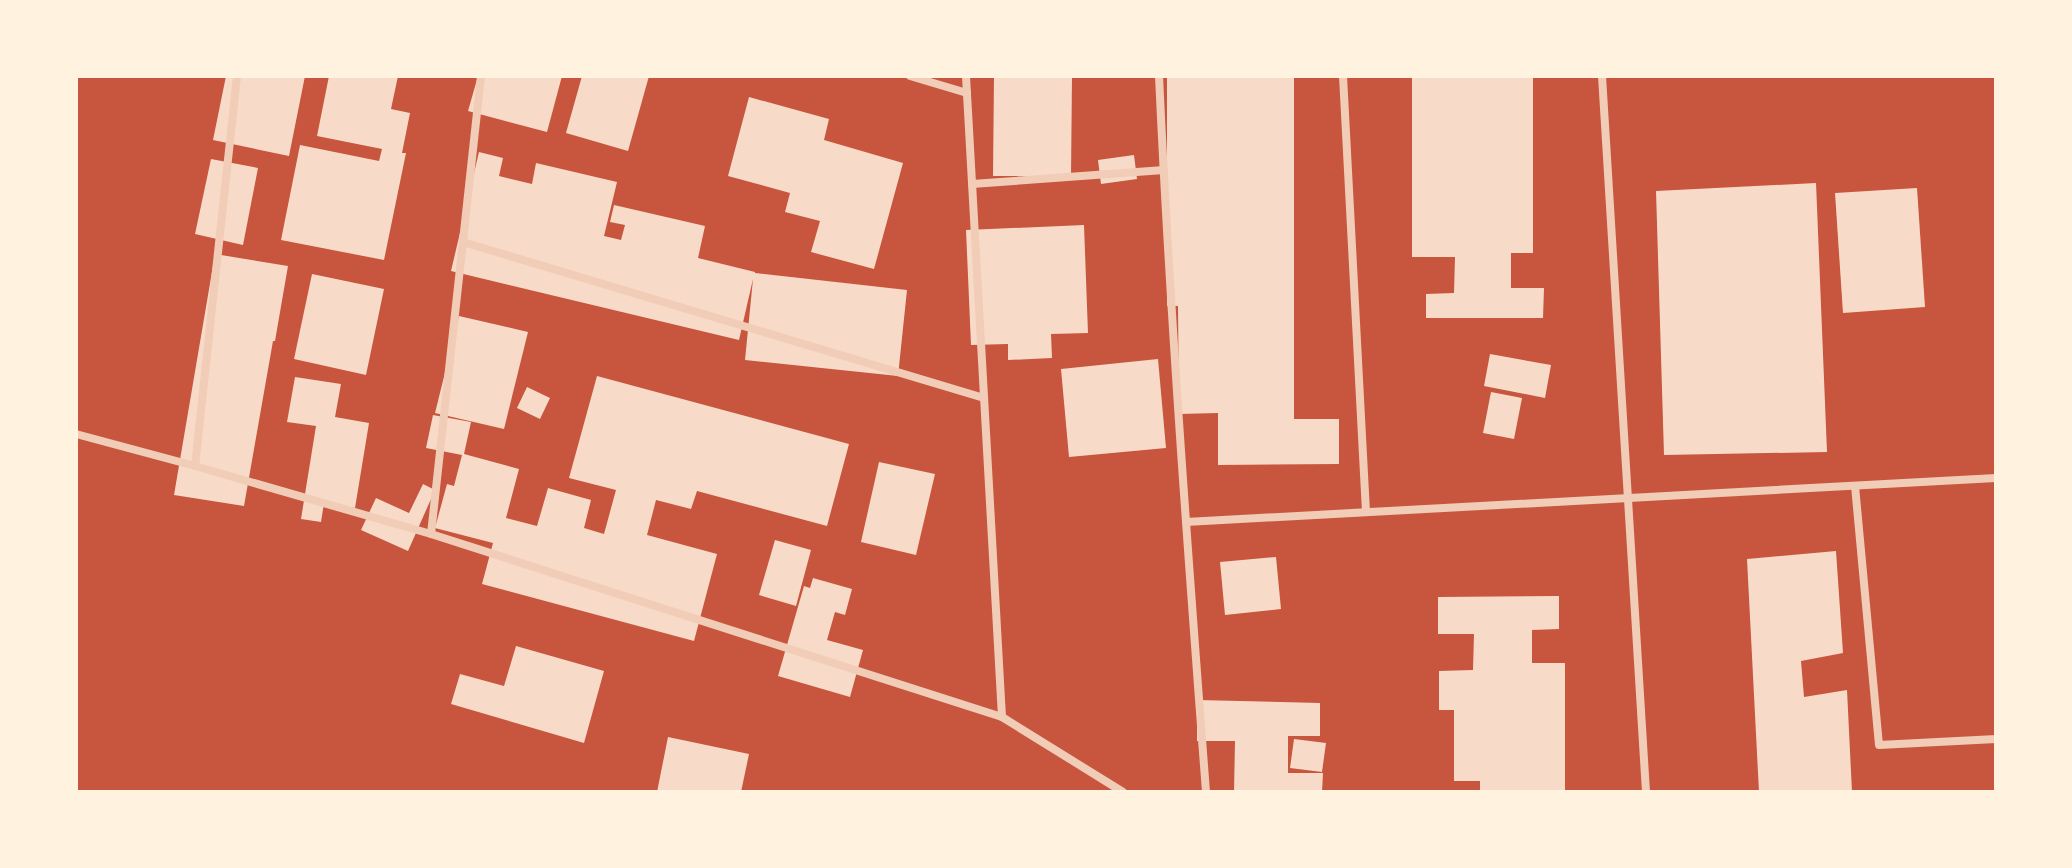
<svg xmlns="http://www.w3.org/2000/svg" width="2072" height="868" font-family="Inter,sans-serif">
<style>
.building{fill:#f7dbc8}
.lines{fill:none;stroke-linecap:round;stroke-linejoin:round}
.minor{stroke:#f1ccb7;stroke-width:8}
</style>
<rect width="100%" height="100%" fill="#c8553d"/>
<g class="building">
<polygon points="226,76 305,76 289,156 213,140"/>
<polygon points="329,76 398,76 391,109 410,113 402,153 406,153 384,260 281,240 300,145 379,161 382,149 317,136"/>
<polygon points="478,76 562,76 547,132 468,111"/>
<polygon points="582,76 649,76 628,151 566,133"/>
<polygon points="994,76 1072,76 1071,176 993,176"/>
<polygon points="1167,76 1294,76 1294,419 1339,419 1339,464 1218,465 1218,413 1179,414 1178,306 1167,306"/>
<polygon points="1412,76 1533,76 1533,253 1511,253 1511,288 1544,288 1543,318 1426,318 1426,294 1454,293 1455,257 1412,257"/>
<polygon points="749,97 829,119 824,140 903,163 874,269 811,252 820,221 785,212 790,193 728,176"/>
<polygon points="479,152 503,158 499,176 532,184 536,163 617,182 604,236 621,240 625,225 610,222 614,205 705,226 698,258 755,272 755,273 907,290 898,376 745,360 753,279 739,340 451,271"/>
<polygon points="1134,155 1137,179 1101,184 1098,160"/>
<polygon points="211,159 258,168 243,245 195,234"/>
<polygon points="1816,183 1827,452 1664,455 1656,191"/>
<polygon points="1917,188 1925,307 1843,313 1835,193"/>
<polygon points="1084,225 1088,333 1051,334 1052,358 1008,360 1008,344 971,345 966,230"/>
<polygon points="215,254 288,266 275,341 273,341 244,506 174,495"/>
<polygon points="312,274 384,289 366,375 294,359"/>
<polygon points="459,316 528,332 504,429 435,413"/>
<polygon points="1490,354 1551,365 1545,398 1484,386"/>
<polygon points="1158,359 1166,448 1069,457 1061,369"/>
<polygon points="597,376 849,444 827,526 697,491 691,509 656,500 647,535 717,554 694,641 482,584 493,543 435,528 447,484 454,486 462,455 426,448 433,415 471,422 464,454 519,469 506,518 537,526 548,488 591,500 584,528 604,534 616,490 569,478"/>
<polygon points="295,377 341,384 335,417 369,423 355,508 324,503 321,522 301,519 316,426 287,422"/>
<polygon points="527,387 550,398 540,419 517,408"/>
<polygon points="1491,392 1522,398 1514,439 1483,433"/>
<polygon points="879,462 935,474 916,555 861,542"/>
<polygon points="423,484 435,490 408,551 361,530 376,498 409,513"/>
<polygon points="775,540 811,550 796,606 759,595"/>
<polygon points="1836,551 1843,653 1801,661 1804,697 1847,690 1852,792 1759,792 1747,559"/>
<polygon points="1276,557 1281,609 1225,615 1220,562"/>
<polygon points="813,578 852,589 845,615 835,612 827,640 863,650 850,697 778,676 804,586 810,588"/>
<polygon points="1559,596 1559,629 1532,630 1532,663 1565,663 1565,792 1480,792 1480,781 1454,781 1454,710 1439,710 1439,671 1473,670 1474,634 1438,634 1438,597"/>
<polygon points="516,646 604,671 584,743 451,704 460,674 504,686"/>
<polygon points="1197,700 1320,703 1320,736 1288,736 1288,773 1323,773 1322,792 1234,792 1235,741 1197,741"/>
<polygon points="668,737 749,754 741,792 657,792"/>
<polygon points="1294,739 1326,743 1322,772 1290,768"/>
</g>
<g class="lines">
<g class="minor">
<polyline points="910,76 967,93"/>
<polyline points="966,76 1002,717"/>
<path d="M1159,76C1170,315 1188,554 1206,792"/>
<polyline points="1343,76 1366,512"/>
<polyline points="1602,76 1646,792"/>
<polyline points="972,184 1164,170"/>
<polyline points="463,242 984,398"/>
<polyline points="76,434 195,466 431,534 1002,717 1123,792"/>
<polyline points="195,466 237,76"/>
<polyline points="1855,486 1879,745 1996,739"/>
<polyline points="1186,522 1996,478"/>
<polyline points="431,534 481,76"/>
</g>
</g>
<rect width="2072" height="868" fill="none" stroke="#fff3e0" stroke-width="156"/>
</svg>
